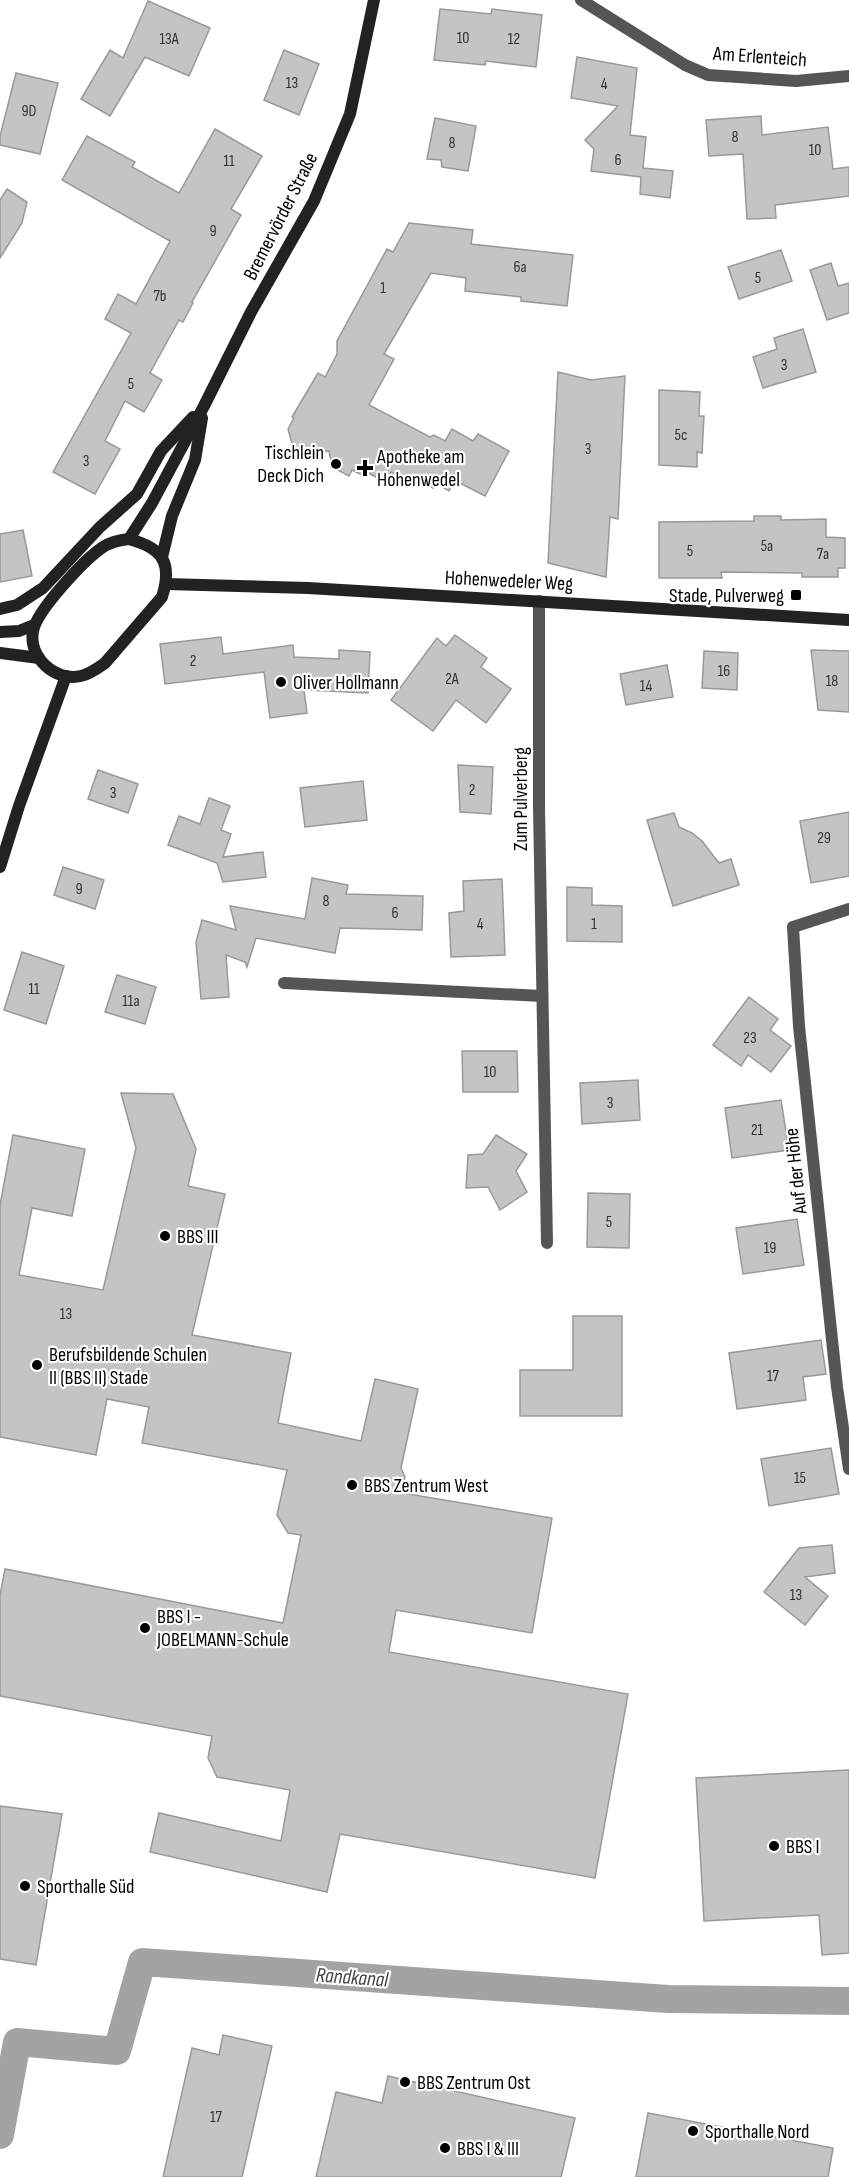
<svg xmlns="http://www.w3.org/2000/svg" width="849" height="2177" font-family="'Sofia Sans Condensed',sans-serif">
<style>
.lines{fill:none;stroke-linecap:round;stroke-linejoin:round}
.canal{stroke:#a3a3a3;stroke-width:28}
.building{fill:#c4c4c4;stroke:#999;stroke-width:1.5}
.street{stroke:#555;stroke-width:12}
.secondary{stroke:#222;stroke-width:12}
.poi-dot{fill:#000;stroke:#fff;stroke-width:2}
.labels{text-anchor:middle;stroke-width:4.5;stroke-linejoin:round;paint-order:stroke}
.number-label{font-size:16px;fill:#313131}
.street-label{font-size:20px;fill:#000;stroke:#fff}
.poi-label{font-size:20px;fill:#000;stroke:#fff;text-anchor:start}
.water-label{font-size:21px;font-style:italic;fill:#444;stroke:#fff}
</style>
<rect width="100%" height="100%" fill="#fff"/>
<g class="lines">
<polyline class="canal" points="0,2135 17,2042 117,2051 142,1962 668,1999 849,2001"/>
</g>
<g class="building">
<polygon points="148,1 210,28 189,76 145,57 110,116 81,99 110,50 123,58"/>
<polygon points="440,9 491,14 492,9 542,15 536,67 486,61 485,65 434,60"/>
<polygon points="284,50 319,64 299,115 264,100"/>
<polygon points="577,57 637,68 630,135 646,137 643,168 673,171 670,198 640,194 641,177 591,171 594,149 585,140 618,106 571,98"/>
<polygon points="16,73 58,83 40,154 0,145 0,136"/>
<polygon points="761,116 762,135 828,127 833,169 849,167 849,196 775,205 776,218 747,219 743,154 709,156 706,120"/>
<polygon points="435,118 476,126 468,171 442,167 441,160 427,159"/>
<polygon points="215,129 262,156 231,209 241,215 192,302 193,303 183,322 179,320 150,373 162,380 144,412 125,401 105,441 120,449 95,494 53,472 131,333 105,319 118,294 136,304 170,241 62,180 87,136 135,162 132,167 179,193"/>
<polygon points="7,189 27,202 22,223 0,258 0,200"/>
<polygon points="409,223 473,230 471,244 573,255 567,306 521,301 521,297 465,291 466,278 431,273 384,354 394,359 369,405 430,437 434,435 445,441 452,429 473,441 478,434 509,451 485,496 454,480 449,491 436,483 433,488 417,479 414,484 391,472 386,482 368,473 366,477 352,470 349,476 332,467 329,451 304,456 294,451 288,429 294,418 292,417 318,373 325,377 337,354 337,341 387,249 393,252"/>
<polygon points="781,250 792,281 739,299 728,267"/>
<polygon points="831,263 838,286 849,283 849,313 827,320 810,270"/>
<polygon points="803,329 816,372 763,388 753,357 777,349 774,338"/>
<polygon points="558,372 591,380 625,376 618,519 610,517 606,577 548,563"/>
<polygon points="659,390 700,392 699,416 704,416 702,453 697,452 697,467 659,465"/>
<polygon points="754,516 781,516 781,520 826,519 826,537 845,538 845,568 838,568 838,577 802,577 802,573 721,572 722,578 659,578 659,522 754,521"/>
<polygon points="23,530 32,576 0,582 0,534"/>
<polygon points="455,635 487,658 481,667 511,689 486,723 456,700 433,731 391,700 437,638 446,646"/>
<polygon points="221,637 223,654 293,645 294,657 339,659 339,650 370,652 368,693 304,690 307,713 270,718 264,672 165,684 160,644"/>
<polygon points="811,650 849,651 849,712 818,710"/>
<polygon points="704,651 738,653 737,690 702,688"/>
<polygon points="667,665 673,697 626,705 620,674"/>
<polygon points="458,765 493,767 491,814 460,812"/>
<polygon points="98,770 138,784 128,813 88,799"/>
<polygon points="363,781 367,820 305,827 300,788"/>
<polygon points="209,798 230,806 221,830 231,834 223,857 263,852 266,877 223,882 217,863 168,845 179,816 200,824"/>
<polygon points="849,812 849,876 811,883 800,821"/>
<polygon points="674,813 679,827 692,833 702,841 719,863 731,859 739,885 673,906 647,820"/>
<polygon points="63,867 104,880 95,909 54,895"/>
<polygon points="312,878 348,885 346,894 423,896 422,930 340,928 335,953 256,938 247,967 245,962 226,955 229,997 201,999 196,942 202,920 236,930 230,906 305,919"/>
<polygon points="502,879 505,955 451,957 449,913 464,911 463,881"/>
<polygon points="567,887 592,888 592,905 622,906 622,942 567,941"/>
<polygon points="22,952 64,966 46,1024 4,1010"/>
<polygon points="117,975 156,987 145,1024 105,1012"/>
<polygon points="749,997 778,1019 770,1030 791,1046 771,1072 748,1055 741,1066 713,1045"/>
<polygon points="462,1051 517,1051 518,1092 463,1092"/>
<polygon points="638,1080 640,1120 582,1124 580,1083"/>
<polygon points="121,1093 173,1094 196,1149 188,1186 225,1194 192,1335 291,1353 278,1423 361,1441 375,1379 418,1389 401,1468 405,1477 402,1493 552,1518 532,1633 396,1610 389,1652 628,1694 595,1878 340,1834 327,1892 150,1852 159,1813 281,1841 290,1790 217,1777 208,1758 212,1736 0,1696 0,1595 5,1569 283,1623 301,1535 288,1533 277,1515 287,1470 142,1443 149,1407 107,1399 96,1455 0,1437 0,1205 13,1135 85,1149 72,1216 32,1208 19,1275 103,1290 136,1148"/>
<polygon points="781,1100 789,1150 732,1158 725,1108"/>
<polygon points="496,1135 527,1154 516,1171 527,1192 500,1210 488,1187 466,1188 468,1155 483,1154"/>
<polygon points="588,1193 630,1194 629,1248 587,1247"/>
<polygon points="797,1219 804,1265 743,1274 736,1228"/>
<polygon points="573,1316 622,1316 622,1416 520,1416 520,1370 573,1370"/>
<polygon points="821,1340 826,1374 803,1377 806,1400 737,1409 729,1353"/>
<polygon points="831,1448 839,1494 769,1506 761,1459"/>
<polygon points="832,1545 835,1573 805,1577 828,1596 805,1625 764,1592 799,1548"/>
<polygon points="849,1770 849,1953 822,1955 819,1915 704,1921 696,1778"/>
<polygon points="0,1806 62,1814 36,1965 0,1959"/>
<polygon points="223,2035 272,2046 242,2177 163,2177 192,2048 219,2055"/>
<polygon points="388,2076 575,2118 561,2177 316,2177 336,2092 382,2103"/>
<polygon points="648,2113 833,2148 828,2177 636,2177"/>
</g>
<g class="lines">
<g class="street">
<polyline points="581,0 685,65 708,75 796,81 849,76"/>
<polyline points="539,601 539,808 547,1243"/>
<polyline points="849,909 793,927 799,1026 837,1387 849,1469"/>
<polyline points="284,983 542,996"/>
</g>
<g class="secondary">
<polyline points="129,539 152,503 204,406 251,312 314,201 350,114 374,0"/>
<path d="M129,539C162,548 173,562 162,597L105,663C98,668 90,674 81,676C55,682 28,657 33,631C37,610 85,559 103,547C111,542 119,540 129,539Z"/>
<polyline points="162,557 172,516 195,460 202,418"/>
<polyline points="166,584 308,588 849,620"/>
<polyline points="0,609 17,605 43,588 100,527 137,494 161,451 193,417"/>
<polyline points="0,632 19,631 34,625"/>
<polyline points="0,653 39,658"/>
<polyline points="0,867 19,806 66,676"/>
</g>
</g>
<g class="poi-dot">
<circle cx="336" cy="464" r="6"/>
<path d="M362 459h6v6h6v6h-6v6h-6v-6h-6v-6h6z"/>
<rect x="790" y="589" width="12" height="12" rx="3"/>
<circle cx="281" cy="682" r="6"/>
<circle cx="165" cy="1236" r="6"/>
<circle cx="37" cy="1365" r="6"/>
<circle cx="352" cy="1485" r="6"/>
<circle cx="145" cy="1628" r="6"/>
<circle cx="774" cy="1846" r="6"/>
<circle cx="25" cy="1886" r="6"/>
<circle cx="405" cy="2082" r="6"/>
<circle cx="693" cy="2131" r="6"/>
<circle cx="445" cy="2148" r="6"/>
</g>
<g class="labels">
<g class="number-label">
<text x="463" y="43">10</text>
<text x="169" y="44">13A</text>
<text x="514" y="44">12</text>
<text x="292" y="88">13</text>
<text x="604" y="89">4</text>
<text x="29" y="116">9D</text>
<text x="735" y="142">8</text>
<text x="452" y="148">8</text>
<text x="815" y="155">10</text>
<text x="618" y="165">6</text>
<text x="229" y="166">11</text>
<text x="213" y="236">9</text>
<text x="520" y="272">6a</text>
<text x="758" y="283">5</text>
<text x="383" y="293">1</text>
<text x="160" y="301">7b</text>
<text x="784" y="370">3</text>
<text x="131" y="389">5</text>
<text x="681" y="440">5c</text>
<text x="588" y="454">3</text>
<text x="86" y="466">3</text>
<text x="767" y="551">5a</text>
<text x="690" y="556">5</text>
<text x="823" y="559">7a</text>
<text x="193" y="666">2</text>
<text x="724" y="676">16</text>
<text x="452" y="684">2A</text>
<text x="832" y="686">18</text>
<text x="646" y="691">14</text>
<text x="472" y="795">2</text>
<text x="113" y="798">3</text>
<text x="824" y="843">29</text>
<text x="79" y="894">9</text>
<text x="326" y="906">8</text>
<text x="395" y="918">6</text>
<text x="480" y="929">4</text>
<text x="594" y="929">1</text>
<text x="34" y="994">11</text>
<text x="131" y="1006">11a</text>
<text x="750" y="1043">23</text>
<text x="490" y="1077">10</text>
<text x="610" y="1108">3</text>
<text x="757" y="1135">21</text>
<text x="609" y="1227">5</text>
<text x="770" y="1253">19</text>
<text x="66" y="1319">13</text>
<text x="773" y="1381">17</text>
<text x="800" y="1483">15</text>
<text x="796" y="1600">13</text>
<text x="216" y="2122">17</text>
</g>
<g class="street-label">
<text transform="translate(760 56) rotate(4)" y="7">Am Erlenteich</text>
<text transform="translate(280 216) rotate(-63)" y="7">Bremervörder Straße</text>
<text transform="translate(509 580) rotate(3)" y="7">Hohenwedeler Weg</text>
<text transform="translate(520 799) rotate(-90)" y="7">Zum Pulverberg</text>
<text transform="translate(795 1171) rotate(-96)" y="7">Auf der Höhe</text>
</g>
<g class="poi-label">
<text x="324" y="459" text-anchor="end">Tischlein<tspan x="324" dy="23">Deck Dich</tspan></text>
<text x="377" y="463">Apotheke am<tspan x="377" dy="23">Hohenwedel</tspan></text>
<text x="784" y="602" text-anchor="end">Stade, Pulverweg</text>
<text x="293" y="689">Oliver Hollmann</text>
<text x="177" y="1243">BBS III</text>
<text x="49" y="1361">Berufsbildende Schulen<tspan x="49" dy="23">II (BBS II) Stade</tspan></text>
<text x="364" y="1492">BBS Zentrum West</text>
<text x="157" y="1623">BBS I -<tspan x="157" dy="23">JOBELMANN-Schule</tspan></text>
<text x="786" y="1853">BBS I</text>
<text x="37" y="1893">Sporthalle Süd</text>
<text x="417" y="2089">BBS Zentrum Ost</text>
<text x="705" y="2138">Sporthalle Nord</text>
<text x="457" y="2155">BBS I &amp; III</text>
</g>
<g class="water-label">
<text transform="translate(352 1977) rotate(4)" y="7">Randkanal</text>
</g>
</g>
</svg>
